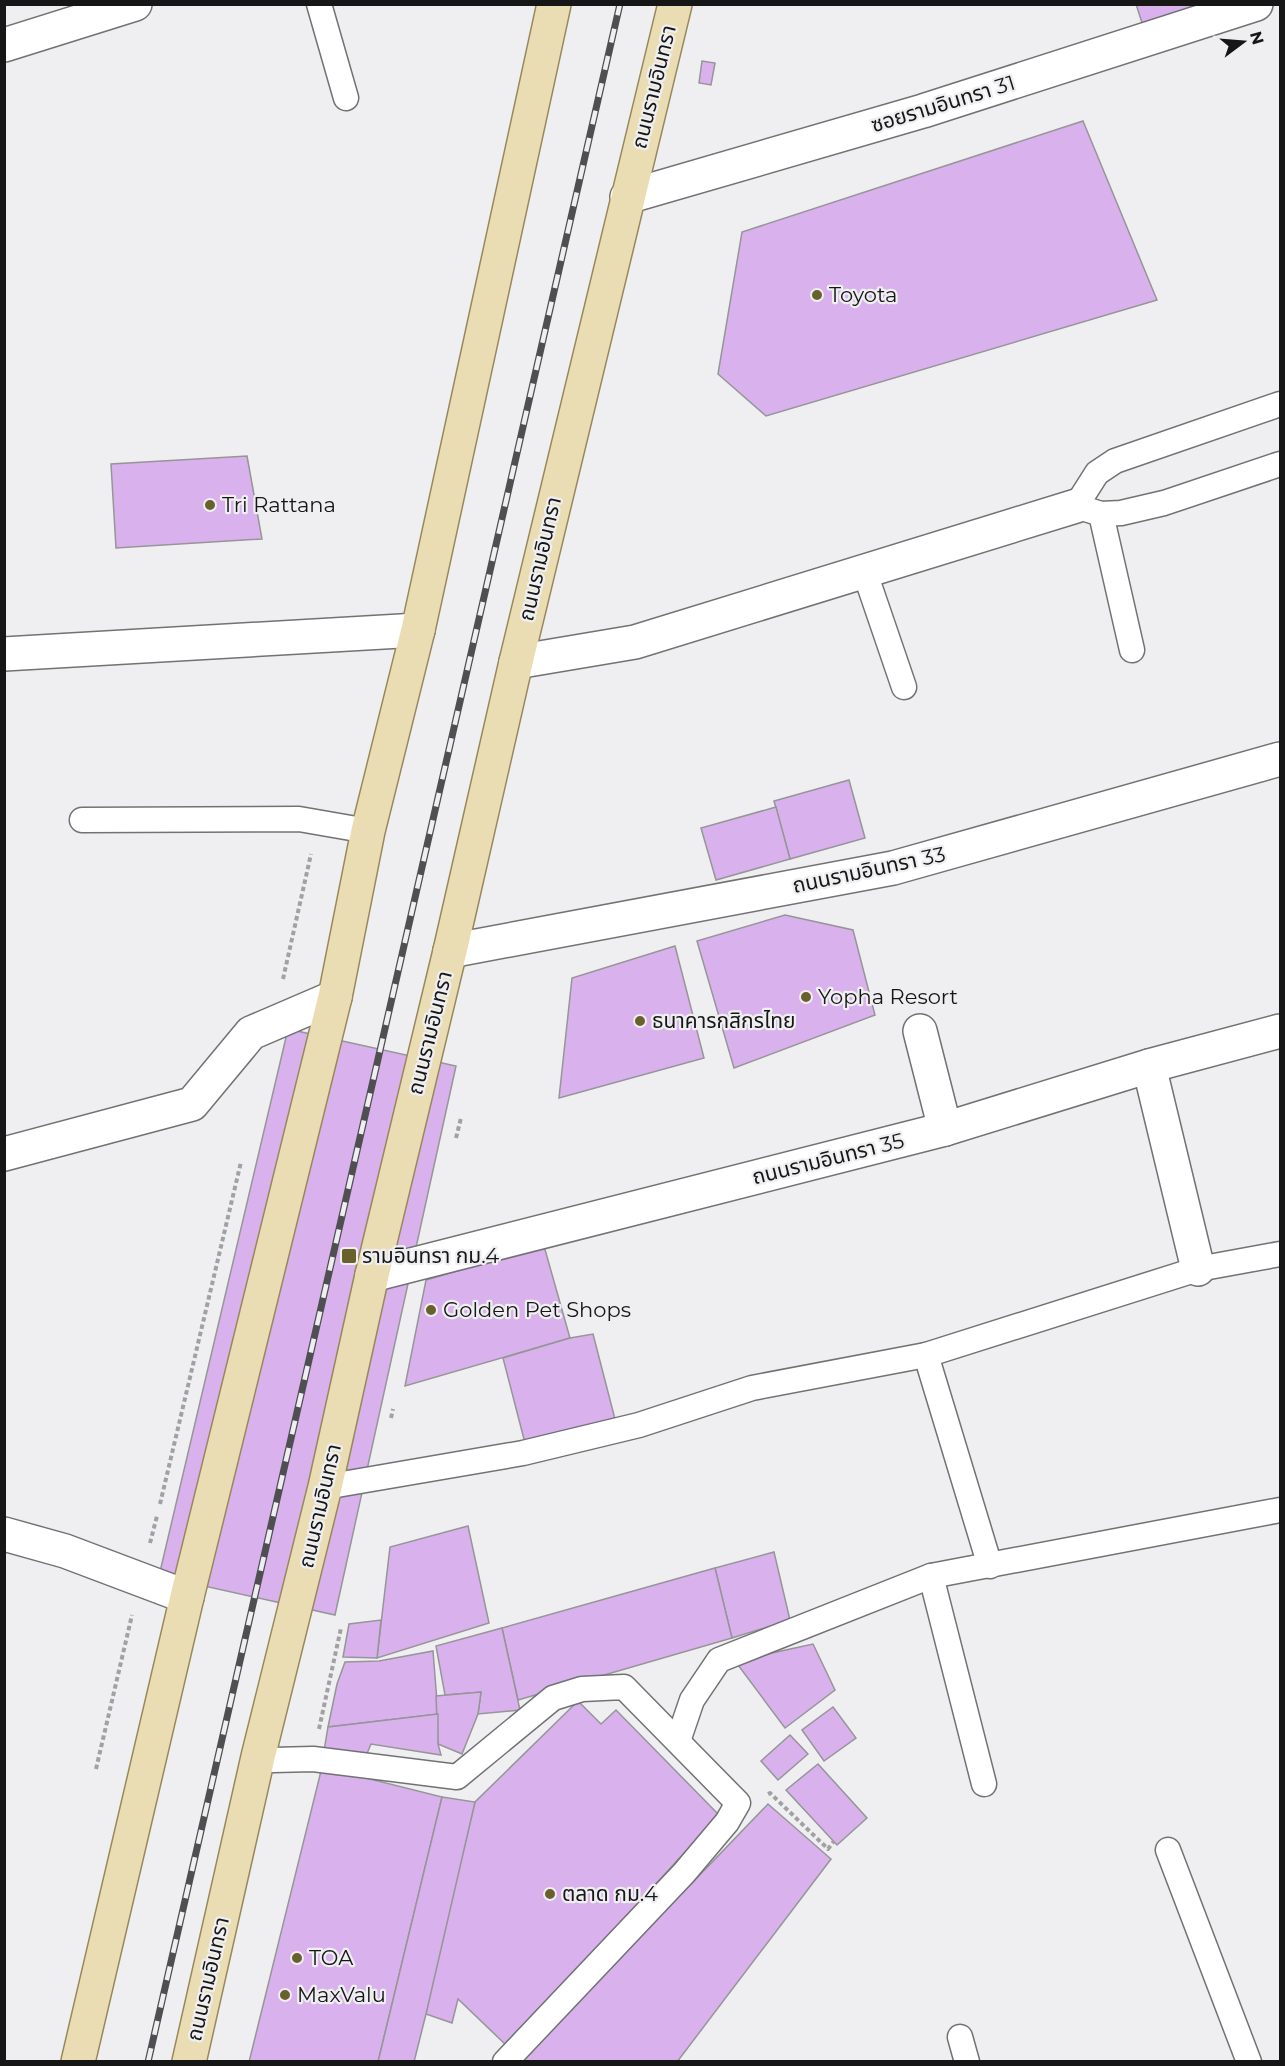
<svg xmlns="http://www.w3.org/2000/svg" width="1285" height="2066" font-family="Montserrat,'Noto Sans Thai',sans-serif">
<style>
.building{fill:#d9b1ed;stroke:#969597;stroke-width:1.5}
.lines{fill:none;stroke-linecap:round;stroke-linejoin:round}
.service-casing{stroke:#717274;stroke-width:27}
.minor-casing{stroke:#717274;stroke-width:36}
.tertiary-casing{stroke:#717274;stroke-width:36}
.primary-casing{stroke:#97885c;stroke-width:36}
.path{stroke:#a1a1a2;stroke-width:4;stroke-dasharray:4.5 3;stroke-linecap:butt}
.service{stroke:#fff;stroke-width:24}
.minor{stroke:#fff;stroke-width:33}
.tertiary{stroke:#fff;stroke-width:33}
.primary{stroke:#ebddb3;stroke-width:33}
.rail-casing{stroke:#4f4f51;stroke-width:7}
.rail{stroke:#efeff1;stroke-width:4.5;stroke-dasharray:14;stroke-linecap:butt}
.poi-dot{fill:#69612d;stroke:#efeff1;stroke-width:2}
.labels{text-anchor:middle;stroke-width:4.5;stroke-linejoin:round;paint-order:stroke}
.street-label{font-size:21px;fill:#161617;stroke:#efeff1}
.poi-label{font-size:21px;fill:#161617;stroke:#efeff1;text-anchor:start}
</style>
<rect width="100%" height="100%" fill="#efeff1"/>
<g class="building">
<polygon points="1136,4 1221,4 1144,29"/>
<polygon points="702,61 715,63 711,85 699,83"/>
<polygon points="1083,121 1157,300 766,416 718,374 742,232"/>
<polygon points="247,456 262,539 116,548 111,464"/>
<polygon points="849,780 865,838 790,859 774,801"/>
<polygon points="776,807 790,859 716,880 701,828"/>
<polygon points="785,915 853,930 875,1015 734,1068 697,941"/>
<polygon points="675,946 704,1058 559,1098 572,978"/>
<polygon points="288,1029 456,1066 335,1615 159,1576"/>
<polygon points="544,1246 570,1338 405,1386 426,1280"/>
<polygon points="593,1334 616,1423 526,1447 503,1358 570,1338"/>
<polygon points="468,1526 489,1623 377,1658 390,1547"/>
<polygon points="774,1552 790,1620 732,1638 715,1568"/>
<polygon points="715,1568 732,1638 518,1700 502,1628"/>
<polygon points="381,1620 377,1658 343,1657 349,1624"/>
<polygon points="502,1628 520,1710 478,1714 481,1692 445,1695 436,1646"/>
<polygon points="813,1644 835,1690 785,1728 735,1661"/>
<polygon points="433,1651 438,1714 328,1727 337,1684 345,1662 379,1661"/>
<polygon points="481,1692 478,1714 462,1754 438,1744 436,1696"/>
<polygon points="578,1701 601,1724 616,1710 719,1815 507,2046 458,1999 452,2023 426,2014 434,1972 475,1802"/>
<polygon points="833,1707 856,1738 824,1761 802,1730"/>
<polygon points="438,1714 438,1744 441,1755 371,1744 366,1756 324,1751 328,1727"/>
<polygon points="790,1735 808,1754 778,1780 761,1761"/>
<polygon points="818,1764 867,1818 837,1845 786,1790"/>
<polygon points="322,1767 442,1797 378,2062 249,2062"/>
<polygon points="442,1797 475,1802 426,2014 414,2062 378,2062"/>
<polygon points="768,1804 831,1859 677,2062 520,2062"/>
</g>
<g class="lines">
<g class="service-casing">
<g id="service">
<polyline points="319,4 346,98"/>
<polyline points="1280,404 1115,461 1097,473 1076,506 1101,514 1121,513 1164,503 1280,464"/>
<polyline points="1101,514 1132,650"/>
<polyline points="864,570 904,687"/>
<polyline points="82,820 299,819 368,831"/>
<polyline points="926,1355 990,1566"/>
<polyline points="325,1487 523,1453 639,1425 752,1388 926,1355 1198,1269 1280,1254"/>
<polyline points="931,1576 984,1784"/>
<polyline points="678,1741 692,1700 719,1660 931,1576 1280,1510"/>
<polyline points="258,1757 273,1760 313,1759 457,1777 553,1698 582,1689 624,1687 738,1803 727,1822 684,1873 505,2062"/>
<polyline points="1168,1850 1249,2062"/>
<polyline points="960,2037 967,2062"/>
</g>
</g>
<g class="minor-casing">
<g id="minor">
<polyline points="4,45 135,4"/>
<polyline points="4,654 418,630"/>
<polyline points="516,662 635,642 1076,506"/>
<polyline points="450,951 893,868 1280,759"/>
<polyline points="920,1031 945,1129"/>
<polyline points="1149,1066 1198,1269"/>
<polyline points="4,1154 192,1104 251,1033 335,997"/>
<polyline points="372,1275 945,1129 1149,1066 1280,1031"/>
<polyline points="4,1534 65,1551 187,1597"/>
</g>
</g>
<g class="tertiary-casing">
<polyline id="tertiary" points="627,197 923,111 1256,4"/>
</g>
<g class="primary-casing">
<g id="primary">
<polyline points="78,2062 187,1597 335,997 368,831 418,630 554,4"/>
<polyline points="189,2062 258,1757 325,1487 372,1275 450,951 516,662 675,4"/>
</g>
</g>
<g class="path">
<polyline points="283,979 311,854"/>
<polyline points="456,1138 461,1118"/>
<polyline points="391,1418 393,1409"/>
<polyline points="160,1504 241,1162"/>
<polyline points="150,1543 157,1516"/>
<polyline points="319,1729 341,1628"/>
<polyline points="96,1769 132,1615"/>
<polyline points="768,1794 770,1793 828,1849 834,1841"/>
</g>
<use href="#service" class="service"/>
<use href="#minor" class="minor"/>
<use href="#tertiary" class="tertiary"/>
<use href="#primary" class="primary"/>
<g class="rail-casing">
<polyline id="rail" points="148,2062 620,4"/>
</g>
<use href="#rail" class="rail"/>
</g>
<g class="poi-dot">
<circle cx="817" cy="295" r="6"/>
<circle cx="210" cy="505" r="6"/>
<circle cx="806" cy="997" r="6"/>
<circle cx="640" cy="1021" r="6"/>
<rect x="341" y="1248" width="16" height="16" rx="3"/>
<circle cx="431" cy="1310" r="6"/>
<circle cx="550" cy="1894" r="6"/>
<circle cx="297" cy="1958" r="6"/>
<circle cx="285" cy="1995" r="6"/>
</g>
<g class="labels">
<g class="street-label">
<text transform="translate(654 87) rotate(-76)" y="7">ถนนรามอินทรา</text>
<text transform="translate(943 104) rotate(-17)" y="7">ซอยรามอินทรา 31</text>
<text transform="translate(540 559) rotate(-77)" y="7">ถนนรามอินทรา</text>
<text transform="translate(869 870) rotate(-12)" y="7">ถนนรามอินทรา 33</text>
<text transform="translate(430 1033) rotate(-76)" y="7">ถนนรามอินทรา</text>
<text transform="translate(828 1159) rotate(-14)" y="7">ถนนรามอินทรา 35</text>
<text transform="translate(320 1506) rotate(-77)" y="7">ถนนรามอินทรา</text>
<text transform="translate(208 1979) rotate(-77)" y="7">ถนนรามอินทรา</text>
</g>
<g class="poi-label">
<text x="829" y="302">Toyota</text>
<text x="222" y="512">Tri Rattana</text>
<text x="818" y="1004">Yopha Resort</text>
<text x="652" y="1028">ธนาคารกสิกรไทย</text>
<text x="362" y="1263">รามอินทรา กม.4</text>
<text x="443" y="1317">Golden Pet Shops</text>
<text x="562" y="1901">ตลาด กม.4</text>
<text x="309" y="1965">TOA</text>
<text x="297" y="2002">MaxValu</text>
</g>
</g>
<rect width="1285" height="2066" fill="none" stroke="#161617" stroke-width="12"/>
<g transform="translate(1243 42) rotate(74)" stroke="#efeff1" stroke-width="4.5" paint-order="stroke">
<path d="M0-4.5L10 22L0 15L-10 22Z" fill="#161617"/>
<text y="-9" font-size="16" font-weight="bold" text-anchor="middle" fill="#161617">N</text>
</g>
</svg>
